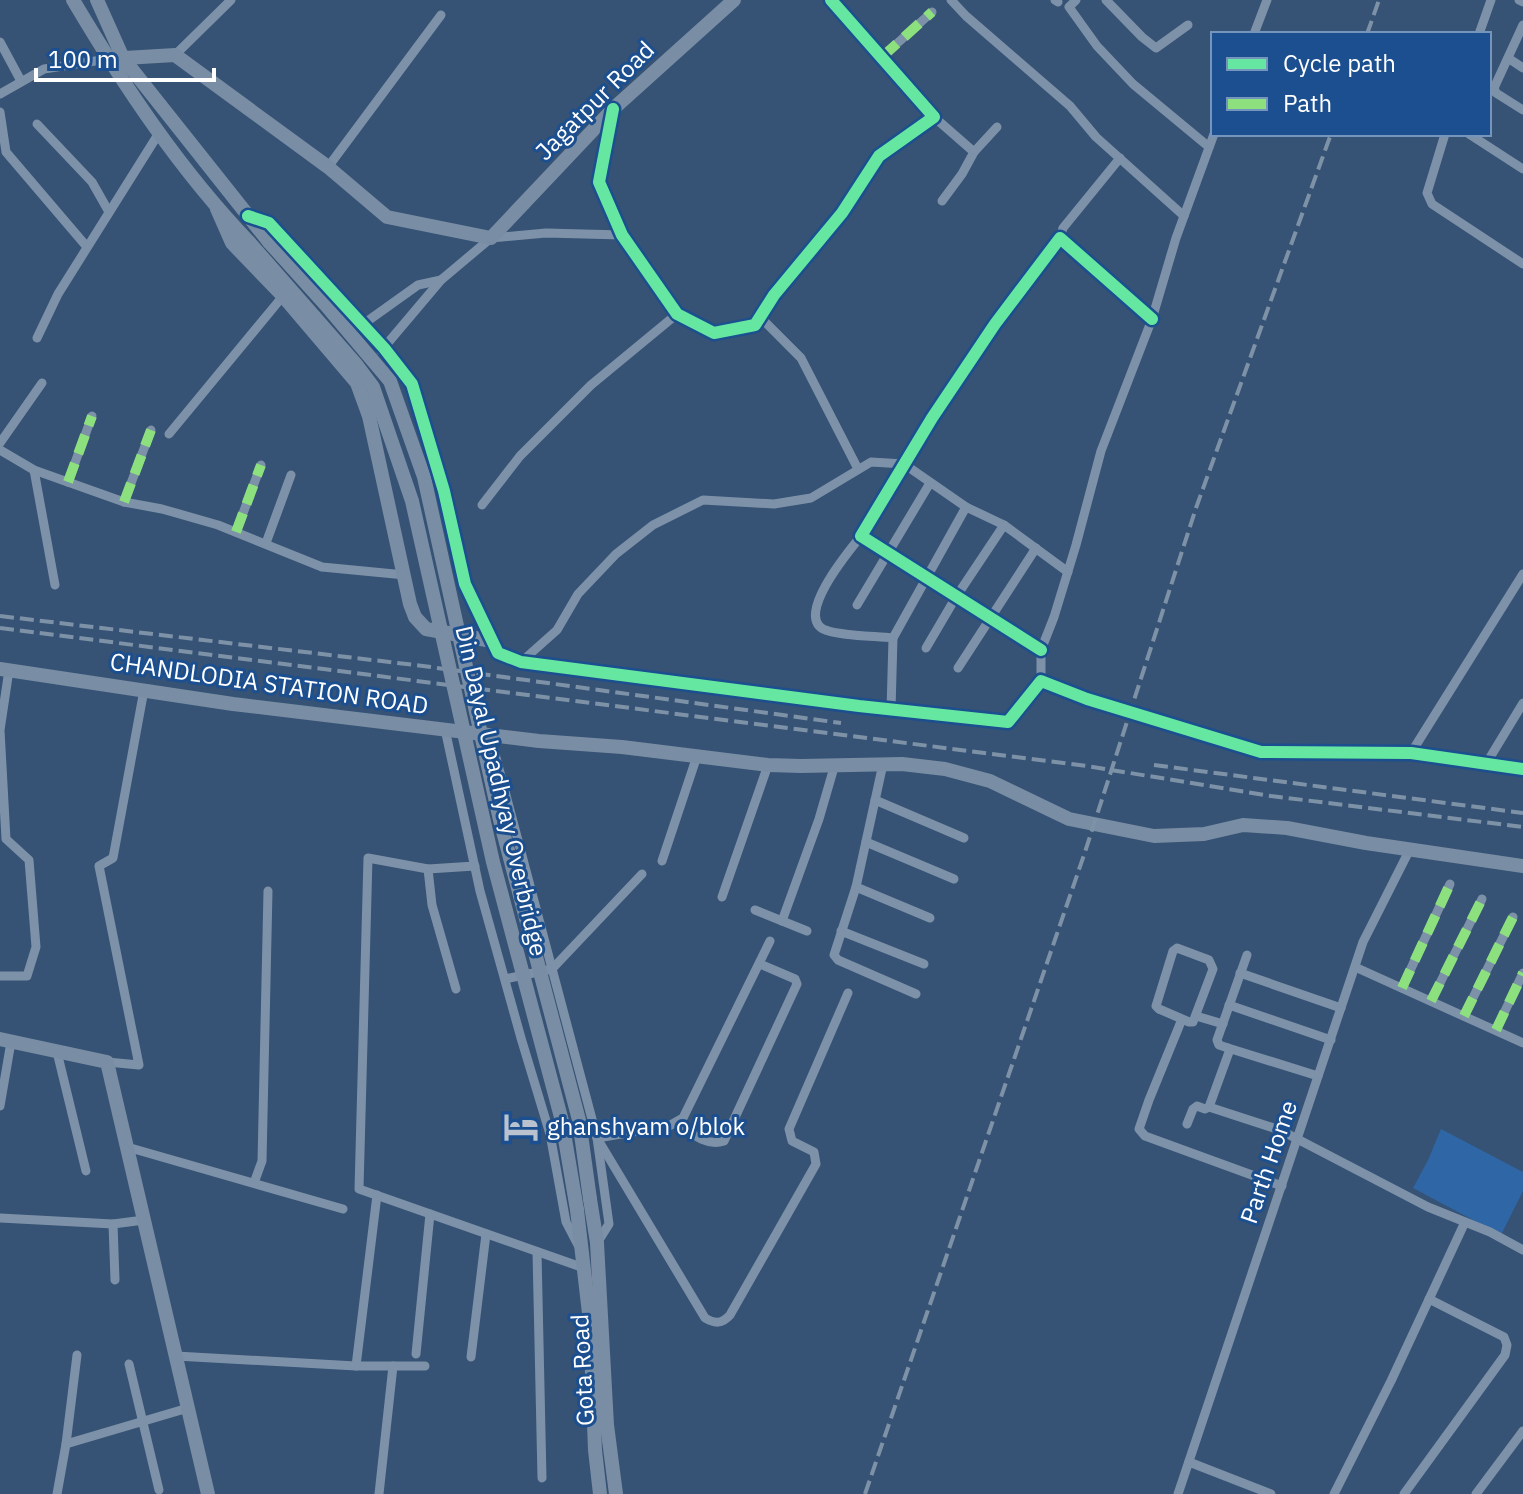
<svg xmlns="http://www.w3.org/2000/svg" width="1523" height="1494" font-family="'IBM Plex Sans',sans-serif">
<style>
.green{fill:#2f66a5}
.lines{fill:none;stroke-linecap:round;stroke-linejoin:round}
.street{stroke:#7d92a8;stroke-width:9}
.secondary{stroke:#798da4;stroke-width:14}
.rail{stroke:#7e92a7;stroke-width:4;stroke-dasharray:14 6;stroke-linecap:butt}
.secondary-bridge{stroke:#798da4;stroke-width:14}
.quiet{stroke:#8de07e;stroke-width:10;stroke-dasharray:20 10;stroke-linecap:butt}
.cycleway-casing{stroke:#1b4f8f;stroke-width:17}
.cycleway{stroke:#66e7a1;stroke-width:12}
.labels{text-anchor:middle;stroke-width:6;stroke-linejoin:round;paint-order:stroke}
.street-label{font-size:24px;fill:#fff;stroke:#1b4f8f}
.poi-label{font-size:24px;fill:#fff;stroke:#1b4f8f;text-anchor:start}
</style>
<rect width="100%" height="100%" fill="#365274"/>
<polygon class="green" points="1441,1129 1523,1172 1523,1191 1501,1235 1413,1188 1428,1160"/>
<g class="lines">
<g class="street">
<polyline points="951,0 966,16 1070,106 1096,137 1184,216"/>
<polyline points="1055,0 1058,2"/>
<polyline points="1076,0 1069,7 1097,46 1133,84 1209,147"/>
<polyline points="1106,0 1142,37 1156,48 1188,25"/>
<polyline points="1519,0 1523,2"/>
<polyline points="1523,25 1494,88 1496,93 1523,110"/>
<polyline points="1254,34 1267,0"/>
<polyline points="1479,34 1491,0"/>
<polyline points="0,42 21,81"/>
<polyline points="175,55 231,0"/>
<polyline points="882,57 932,12"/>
<polyline points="1508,58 1523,68"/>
<polyline points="0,94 44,69 108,59"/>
<polyline points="0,112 6,152 87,247"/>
<polyline points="612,113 599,182 622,235 677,314 714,333 755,325 774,295 842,213 879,156 934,117 831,0"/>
<polyline points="934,117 974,152 962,174 942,201"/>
<polyline points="37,124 92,182 109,212"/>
<polyline points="1445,134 1427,193 1432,204 1523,264"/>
<polyline points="1469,134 1523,169"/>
<polyline points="974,152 997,127"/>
<polyline points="328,167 441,15"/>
<polyline points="1060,238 1063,228 1120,158"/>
<polyline points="760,317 801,358 858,469"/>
<polyline points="362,325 418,285 441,280"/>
<polyline points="37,338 58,294 159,133"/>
<polyline points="381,351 441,280 491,238 546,233 622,235"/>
<polyline points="169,434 283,296"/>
<polyline points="0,443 42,383"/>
<polyline points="0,450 34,470 124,502 162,509 218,525 322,567 405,575"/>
<polyline points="34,470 55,585"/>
<polyline points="68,482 92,416"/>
<polyline points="124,502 151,430"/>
<polyline points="482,505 520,456 591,385 677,314"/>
<polyline points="966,507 1004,525 1068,572"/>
<polyline points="236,532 261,465"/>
<path d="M861,536C849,551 796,614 823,629C837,636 876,636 893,638"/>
<polyline points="266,543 291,475"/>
<polyline points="857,605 930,483"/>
<polyline points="926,648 956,597 1004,525"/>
<polyline points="1041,650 861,536 932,418 995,324 1060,238 1152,319"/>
<polyline points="521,662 557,630 578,594 616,554 653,525 703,500 774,504 811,498 871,462 904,464 966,507 893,638 891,710"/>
<polyline points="958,668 1036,548"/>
<polyline points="1041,681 1041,650 1054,617 1076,545 1101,451 1152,319 1176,238 1214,134"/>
<polyline points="445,729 480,891 521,1038 550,1134 566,1222 578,1245"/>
<polyline points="490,735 597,1138 609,1224 597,1243"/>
<polyline points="1411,753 1523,574"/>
<polyline points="883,764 856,887 834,955 838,960 916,994"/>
<polyline points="1486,764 1523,703"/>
<polyline points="875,800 964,838"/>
<polyline points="866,842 954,879"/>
<polyline points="662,861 697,756"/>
<polyline points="475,866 428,869 368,858 359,1189 584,1268"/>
<polyline points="428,869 432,905 456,989"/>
<polyline points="856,887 930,918"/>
<polyline points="722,897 768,765"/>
<polyline points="755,910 807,931"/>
<polyline points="782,921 819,819 835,764"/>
<polyline points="841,931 924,964"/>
<polygon points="1177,948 1209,960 1213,969 1193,1022 1189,1022 1159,1009 1156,1006 1173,951"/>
<polyline points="1355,967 1523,1043"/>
<polyline points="1240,973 1341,1008"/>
<polyline points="0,976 27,976 36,947 29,860 6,839 0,730 9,670"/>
<polyline points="505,979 552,969 642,874"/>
<polyline points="1402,988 1450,884"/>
<polyline points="1431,1001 1482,899"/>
<polyline points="1229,1005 1331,1040"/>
<polyline points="1196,1016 1223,1024"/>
<polyline points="1464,1016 1513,917"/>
<polyline points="1180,1024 1149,1100 1139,1129 1145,1136 1282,1186"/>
<polyline points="1496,1030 1523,973"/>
<polyline points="1228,1048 1318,1076"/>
<polyline points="57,1052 86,1171"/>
<polyline points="107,1062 139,1065 99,866 113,858 144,690"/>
<polyline points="0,1106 11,1042"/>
<polyline points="1209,1107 1280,1130 1428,1207 1490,1232 1523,1250"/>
<path d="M677,1123C691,1133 706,1147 724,1141L797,984L795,979L760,964"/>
<polyline points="1187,1124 1193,1109 1197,1106 1205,1109 1209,1107 1229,1052 1228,1048 1219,1045 1217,1040 1247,955"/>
<path d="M597,1138L705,1318C715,1324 722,1324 730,1315L816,1164L814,1152L792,1141L789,1129L848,993"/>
<polyline points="597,1138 669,1126 683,1118 770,941"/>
<polyline points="127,1147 343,1209"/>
<polyline points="254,1183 262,1161 268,891"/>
<polyline points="0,1218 113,1224 144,1220"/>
<polyline points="113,1224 115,1280"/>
<polyline points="537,1252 542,1478"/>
<polyline points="416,1354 430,1214"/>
<polyline points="176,1356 356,1366 425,1366"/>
<polyline points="471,1357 486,1234"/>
<polyline points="129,1364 159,1490"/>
<polyline points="356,1366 377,1195"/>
<polyline points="66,1444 188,1408"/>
<polyline points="1189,1462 1271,1494"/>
<polyline points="57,1494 66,1444 77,1355"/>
<polyline points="379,1494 393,1366"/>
<polyline points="1178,1494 1363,942 1410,849"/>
<polyline points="1334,1494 1391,1381 1465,1222"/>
<polyline points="1404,1494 1505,1355 1507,1345 1504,1337 1429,1299"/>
<polyline points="1476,1494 1523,1431"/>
</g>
<g class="secondary">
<path d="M73,0C124,86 180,170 249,242"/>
<polyline points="97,0 123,58 269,242"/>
<polyline points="108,59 175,55 328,167 387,217 491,238 613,109 734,0"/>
<polyline points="217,209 232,243 283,296 357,383 369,416 410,604 415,617 426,629 492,641"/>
<polyline points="248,216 269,223 384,348 412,384 444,491 465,584 498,653 521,662 859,706 1008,722 1041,681 1087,699 1261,752 1411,753 1523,769"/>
<polyline points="0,669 233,704 539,741 622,747 768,765 801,766 902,764 945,769 990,781 1069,819 1154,836 1204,834 1243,825 1287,828 1366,843 1523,866"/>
<polyline points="0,1039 107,1062 208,1494"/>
<polyline points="590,1199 597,1243 607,1425 616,1494"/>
<polyline points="577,1210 590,1322 595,1450 600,1494"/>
</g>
<g class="rail">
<polyline points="1367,34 1379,0"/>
<polyline points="0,616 423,666 841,723"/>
<polyline points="0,628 1087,766 1271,796 1523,827"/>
<polyline points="1154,765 1523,813"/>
<polyline points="865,1494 1085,852 1196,508 1331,134"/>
</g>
<g class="secondary-bridge">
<polyline points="249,242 355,363 373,387 412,501 493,862 562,1121 577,1210"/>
<polyline points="269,242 325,304 390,381 424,477 500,820 579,1120 590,1199"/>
</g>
<g class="quiet">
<polyline points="882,57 932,12"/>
<polyline points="68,482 92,416"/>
<polyline points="124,502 151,430"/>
<polyline points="236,532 261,465"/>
<polyline points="1402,988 1450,884"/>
<polyline points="1431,1001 1482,899"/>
<polyline points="1464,1016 1513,917"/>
<polyline points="1496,1030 1523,973"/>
</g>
<g class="cycleway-casing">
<g id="cycleway">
<polyline points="613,109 599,182 622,235 677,314 714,333 755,325 774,295 842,213 879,156 934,117 831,0"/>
<polyline points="248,216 269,223 384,348 412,384 444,491 465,584 498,653 521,662 859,706 1008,722 1041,681 1087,699 1261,752 1411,753 1523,769"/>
<polyline points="1041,650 861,536 932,418 995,324 1060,238 1152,319"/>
</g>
</g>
<use href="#cycleway" class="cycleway"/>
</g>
<defs>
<g id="hotel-bare" transform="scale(2.76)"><path d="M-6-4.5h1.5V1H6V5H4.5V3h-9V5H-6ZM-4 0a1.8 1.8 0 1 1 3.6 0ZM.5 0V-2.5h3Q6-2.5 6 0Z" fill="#b9c2ce" stroke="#1b4f8f" stroke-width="2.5" paint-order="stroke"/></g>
</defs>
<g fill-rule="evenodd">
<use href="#hotel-bare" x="521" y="1127"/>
</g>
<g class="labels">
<g class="street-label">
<text transform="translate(595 101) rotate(-45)" y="8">Jagatpur Road</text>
<text transform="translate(269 684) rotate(8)" y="8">CHANDLODIA STATION ROAD</text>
<text transform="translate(501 791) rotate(77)" y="8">Din Dayal Upadhyay Overbridge</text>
<text transform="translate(1269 1162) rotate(-71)" y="8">Parth Home</text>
<text transform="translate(583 1370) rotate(-93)" y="8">Gota Road</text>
</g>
<g class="poi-label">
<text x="547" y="1135">ghanshyam o/blok</text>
</g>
</g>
<rect x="1211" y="32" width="280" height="104" fill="#1b4f8f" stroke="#7695bc" stroke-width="2"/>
<rect x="1227" y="58" width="40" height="12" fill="#66e7a1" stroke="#7695bc" stroke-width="2"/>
<text x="1283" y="72" font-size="24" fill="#ffffff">Cycle path</text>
<rect x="1227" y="98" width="40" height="12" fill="#8de07e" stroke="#7695bc" stroke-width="2"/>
<text x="1283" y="112" font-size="24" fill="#ffffff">Path</text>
<path d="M36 68v12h178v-12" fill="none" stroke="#ffffff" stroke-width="4"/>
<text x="48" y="68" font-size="24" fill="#ffffff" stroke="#1b4f8f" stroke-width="6" paint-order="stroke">100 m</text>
</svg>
